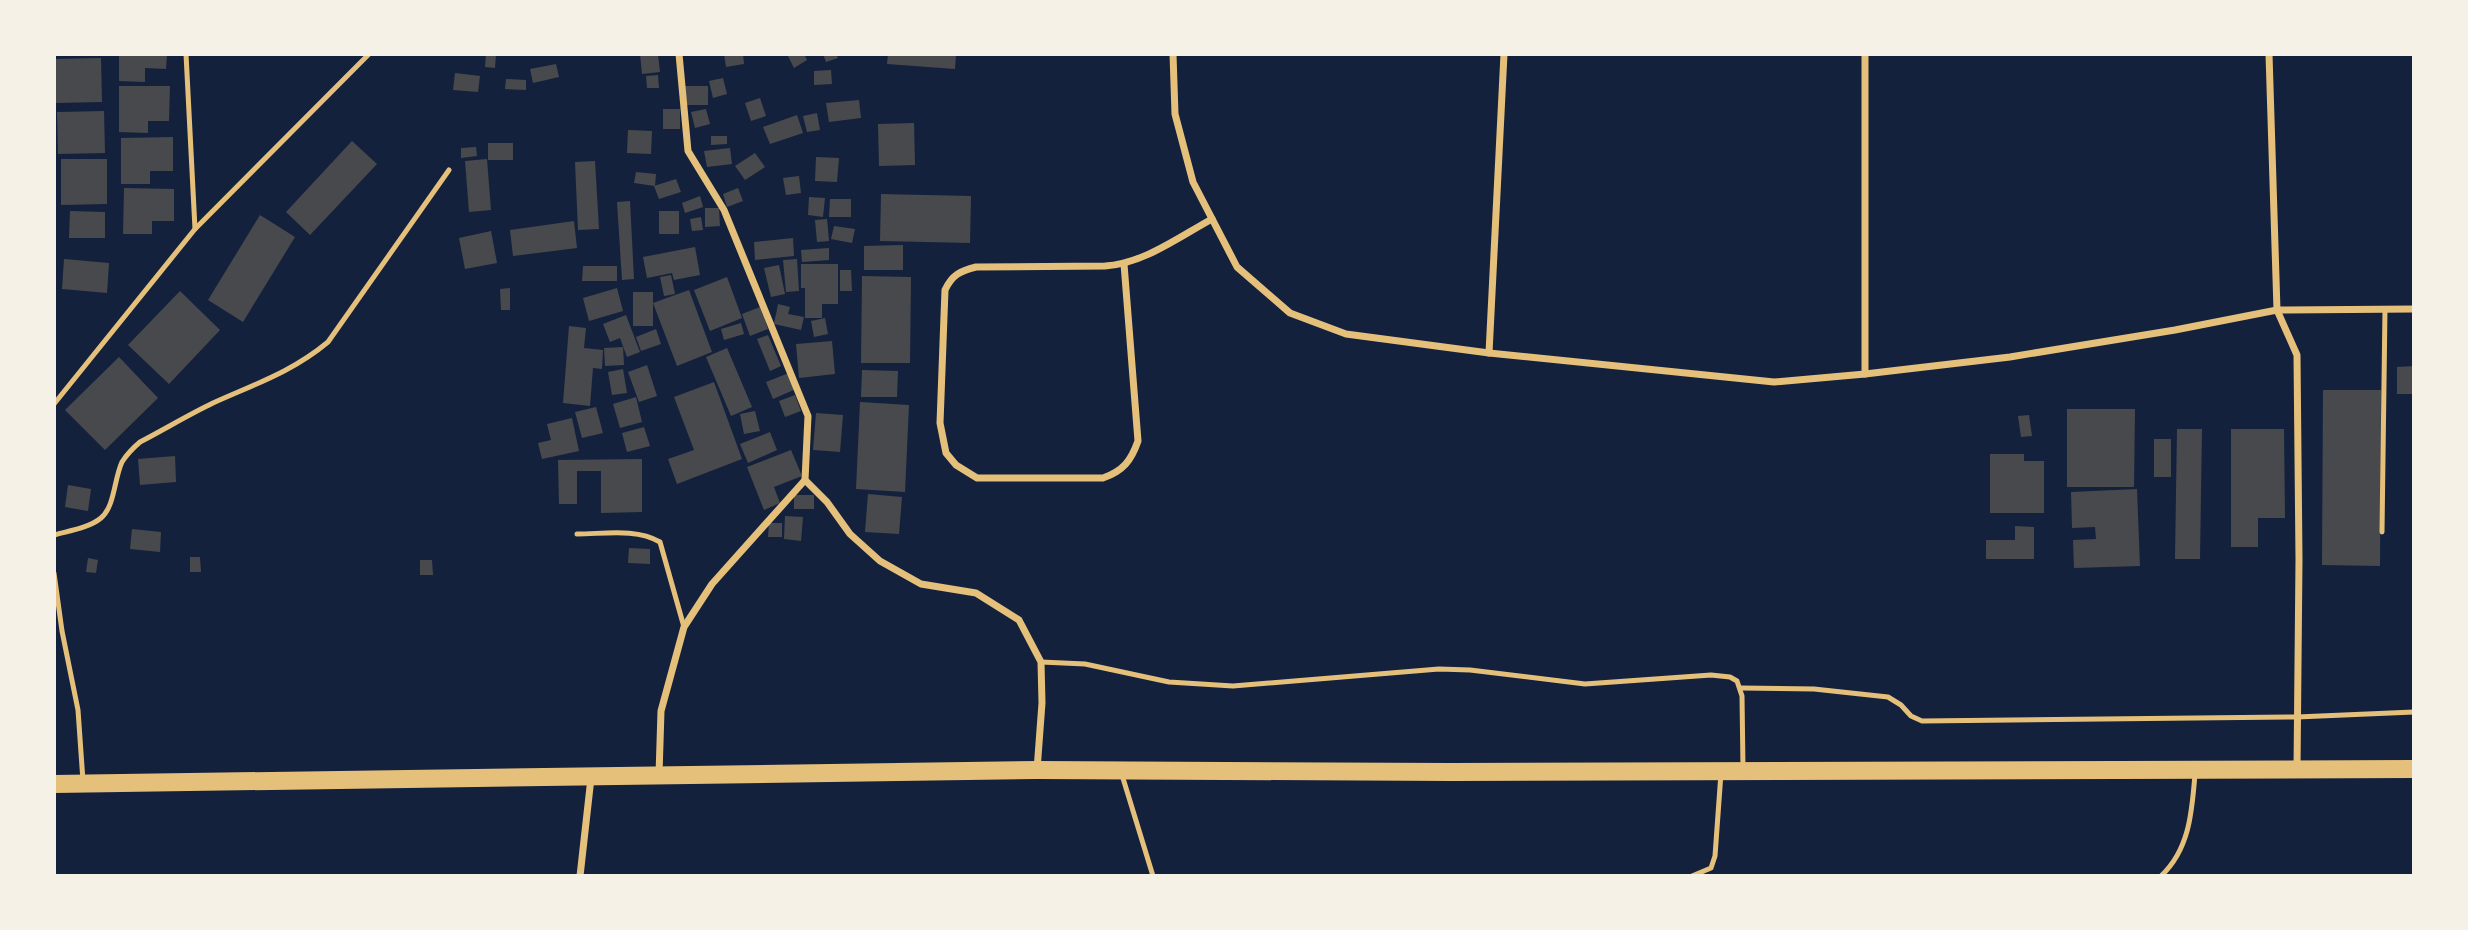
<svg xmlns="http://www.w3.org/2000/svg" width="2468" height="930" font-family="'Exo 2',sans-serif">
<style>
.building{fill:#48494c}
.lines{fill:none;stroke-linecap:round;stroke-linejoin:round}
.service{stroke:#e5c07b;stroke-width:5}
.minor{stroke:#e5c07b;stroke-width:7}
.primary{stroke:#e5c07b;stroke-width:18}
</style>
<rect width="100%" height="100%" fill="#14213d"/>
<g class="building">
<polygon points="119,54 167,54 166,69 145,68 145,82 119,81"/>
<polygon points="486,54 496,54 495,68 485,67"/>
<polygon points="640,54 658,54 660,72 642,74"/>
<polygon points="724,54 743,54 744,64 726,67"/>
<polygon points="787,54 804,54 807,60 794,68"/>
<polygon points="823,54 836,54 838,58 826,62"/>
<polygon points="888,54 956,54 955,69 887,64"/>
<polygon points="101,58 102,102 55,103 54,59"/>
<polygon points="556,64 559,77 533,83 530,69"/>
<polygon points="831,70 832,84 814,85 814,71"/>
<polygon points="455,73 480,76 478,92 453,90"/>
<polygon points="658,75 659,88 647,88 646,76"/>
<polygon points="723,78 727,94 713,98 709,81"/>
<polygon points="506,79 526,80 526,90 505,89"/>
<polygon points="119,86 170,86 169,121 148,121 148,133 119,132"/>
<rect x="685" y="86" width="23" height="19"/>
<polygon points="760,98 766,116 751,121 745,103"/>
<polygon points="859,100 861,118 829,122 826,103"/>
<rect x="663" y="109" width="17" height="20"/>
<polygon points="706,109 710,124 695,128 691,112"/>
<polygon points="104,111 105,153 58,154 57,112"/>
<polygon points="817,113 820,130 807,132 803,116"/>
<polygon points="797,115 803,133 770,144 763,127"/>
<polygon points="914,123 915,165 879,166 878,124"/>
<polygon points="628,130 652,131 651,154 627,153"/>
<polygon points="711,136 727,136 727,144 711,145"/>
<polygon points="173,137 173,171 150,171 150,184 121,184 121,138"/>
<polygon points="352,141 377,164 310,235 286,212"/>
<rect x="488" y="143" width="25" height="17"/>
<polygon points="476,147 477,156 461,158 461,148"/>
<polygon points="730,148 732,164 707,167 704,151"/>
<polygon points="755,153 765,167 745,180 735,166"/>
<polygon points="816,157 839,158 837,182 815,181"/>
<polygon points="61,159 107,159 107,204 61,205"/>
<polygon points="487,159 491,210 469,212 465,161"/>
<polygon points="595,161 599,229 578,230 575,162"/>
<polygon points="636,172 656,174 655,186 634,183"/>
<polygon points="799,176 801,193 786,195 783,178"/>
<polygon points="676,179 681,192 659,199 654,186"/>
<polygon points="124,188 174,189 174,221 152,221 152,234 123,234"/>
<polygon points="738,188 743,201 727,207 723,194"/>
<polygon points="881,194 971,196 970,243 880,241"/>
<polygon points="700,196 703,207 685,213 682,203"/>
<polygon points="809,197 825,198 823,217 808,215"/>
<polygon points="830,199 851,199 851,217 829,217"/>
<polygon points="630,201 634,279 622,280 617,202"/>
<polygon points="705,208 719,208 720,226 705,227"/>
<polygon points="70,211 105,212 105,238 69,238"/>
<rect x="659" y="211" width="20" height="23"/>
<polygon points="260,215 295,237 243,322 208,300"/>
<polygon points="701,217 703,230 692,231 690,219"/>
<polygon points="827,219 829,241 817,242 815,220"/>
<polygon points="574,221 577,248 513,256 510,230"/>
<polygon points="834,226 855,229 852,243 831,239"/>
<polygon points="491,231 497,263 465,269 459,238"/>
<polygon points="793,238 794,256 755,260 754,242"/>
<polygon points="903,245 903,270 864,270 864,246"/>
<polygon points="695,247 700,275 674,280 672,273 647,278 643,257"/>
<polygon points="829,248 829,260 802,262 801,250"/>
<polygon points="64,259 109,263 107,293 62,289"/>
<polygon points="797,259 799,291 786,292 783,260"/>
<polygon points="801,264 838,264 838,304 822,304 822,318 805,318 805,288 801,288"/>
<polygon points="779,265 785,294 771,297 764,268"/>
<polygon points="583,266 617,266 617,281 582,281"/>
<polygon points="840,270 851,270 852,291 840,291"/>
<polygon points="671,275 675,294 664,296 660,277"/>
<polygon points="862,276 911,277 910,363 861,363"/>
<polygon points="727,277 742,318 710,331 694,290"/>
<polygon points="510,288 510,310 501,310 500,289"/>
<polygon points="617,288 623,311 589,321 583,298"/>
<polygon points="689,290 712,352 677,366 653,303"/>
<polygon points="180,291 220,330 169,384 128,345"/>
<rect x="633" y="292" width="20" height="34"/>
<polygon points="778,304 790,307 788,314 804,317 801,330 774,324"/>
<polygon points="760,307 768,329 750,336 742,314"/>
<polygon points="626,315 640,352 627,357 620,338 610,342 603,324"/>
<polygon points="825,318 828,334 814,337 811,321"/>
<polygon points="741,323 744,334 724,340 721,329"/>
<polygon points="569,326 586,328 584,348 603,350 602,369 593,368 590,406 563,403"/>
<polygon points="656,329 661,344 641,351 636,337"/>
<polygon points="768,335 781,366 770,371 757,339"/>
<polygon points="832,341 835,374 799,378 796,344"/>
<polygon points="623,347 624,365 605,366 604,348"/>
<polygon points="727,348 752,407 731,416 706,357"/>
<polygon points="119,357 158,398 105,450 65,410"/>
<polygon points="647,365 657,396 639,402 628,372"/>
<polygon points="2414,366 2414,394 2397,394 2397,367"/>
<polygon points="623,369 627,393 612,395 608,372"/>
<polygon points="862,370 898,371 897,397 861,397"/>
<polygon points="789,373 796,389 773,399 766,382"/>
<polygon points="714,382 742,459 677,484 668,459 694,450 674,397"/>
<polygon points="2323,390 2381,390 2380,566 2322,565"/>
<polygon points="795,395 801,411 785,417 779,401"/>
<polygon points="636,397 642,422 620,428 613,404"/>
<polygon points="860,402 909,405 905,492 856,489"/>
<polygon points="596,407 603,433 582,438 575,412"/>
<polygon points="2067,409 2135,409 2134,487 2067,487"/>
<polygon points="755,411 760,431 744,434 740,414"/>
<polygon points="816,413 843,415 840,452 813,450"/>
<polygon points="2029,415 2032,436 2021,437 2018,416"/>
<polygon points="572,418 579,451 542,459 538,443 551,440 547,424"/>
<polygon points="644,427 650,446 627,452 622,433"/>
<polygon points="2177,429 2202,429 2200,559 2175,559"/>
<polygon points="2231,429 2284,429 2285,518 2258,518 2258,547 2231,547"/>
<polygon points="770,432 777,450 748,463 740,444"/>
<rect x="2154" y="439" width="17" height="38"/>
<polygon points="791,450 802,476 774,487 780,503 764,510 747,467"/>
<polygon points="1990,454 2024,454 2024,461 2044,461 2044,513 1990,513"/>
<polygon points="175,456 176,482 140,485 138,459"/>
<polygon points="642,459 642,512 601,513 601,471 577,471 577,504 559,504 558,460"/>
<polygon points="68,485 91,489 88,511 65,507"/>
<polygon points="2137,489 2140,566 2074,568 2073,540 2096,539 2095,527 2072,528 2071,492"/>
<polygon points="868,494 902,497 899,534 865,532"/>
<rect x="794" y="495" width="20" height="14"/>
<polygon points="785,516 803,517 801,541 784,539"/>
<polygon points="769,523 782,523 782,537 768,537"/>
<polygon points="2015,526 2034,527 2034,559 1986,559 1986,540 2015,540"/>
<polygon points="132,529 161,532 160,552 130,549"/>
<polygon points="629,548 650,549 650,564 628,563"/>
<polygon points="190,557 200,557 201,572 190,572"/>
<polygon points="88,558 98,560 96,573 86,572"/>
<polygon points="420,560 432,560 433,575 420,575"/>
</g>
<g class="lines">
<g class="service">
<polyline points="186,54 195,229"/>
<polyline points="54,404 195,229 369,54"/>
<polyline points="2382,532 2385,309"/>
<path d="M577,534C604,534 636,528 660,542L684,627"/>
<path d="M54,535C68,531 89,528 101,518C115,506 114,479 122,462C127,454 133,448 140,442C165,429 188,415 213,403C255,384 292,372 328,342L449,170"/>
<polyline points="54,573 62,631 78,710 83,781"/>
<polyline points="1041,662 1085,664 1169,682 1233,686 1439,669 1470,670 1585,684 1711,675 1730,677 1737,681 1742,696 1743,768"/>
<polyline points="1741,688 1814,689 1888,697 1901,705 1911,716 1922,721 2297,717 2414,712"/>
<polyline points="1122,775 1153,876"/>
<polyline points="1692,876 1711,868 1715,856 1721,773"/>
<path d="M2161,876C2190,849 2192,810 2195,774"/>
</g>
<g class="minor">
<polyline points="679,54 688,151 724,210 808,416 805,480 827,502 850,534 880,561 921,584 976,593 1019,620 1041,662 1042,703 1037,770"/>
<polyline points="1173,54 1175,114 1193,182 1237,267 1290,313 1346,334 1489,353 1774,382 1865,374 2010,357 2175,330 2277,310 2414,309"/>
<polyline points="2269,54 2277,310 2297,355 2299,559 2297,770"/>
<path d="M1124,264L1138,441C1131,461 1123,471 1103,478H977L956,465L946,453L940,423L945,290C952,275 960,271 976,267L1105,266C1143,264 1179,237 1212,219"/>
<polyline points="1489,353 1504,54"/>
<polyline points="1865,374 1865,54"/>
<polyline points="659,775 661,711 684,627 712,584 805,480"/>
<polyline points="580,876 591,778"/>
</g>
<polyline class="primary" points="54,784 1037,770 1451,772 2414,769"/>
</g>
<rect width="2468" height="930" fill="none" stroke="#f6f1e7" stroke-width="112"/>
</svg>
